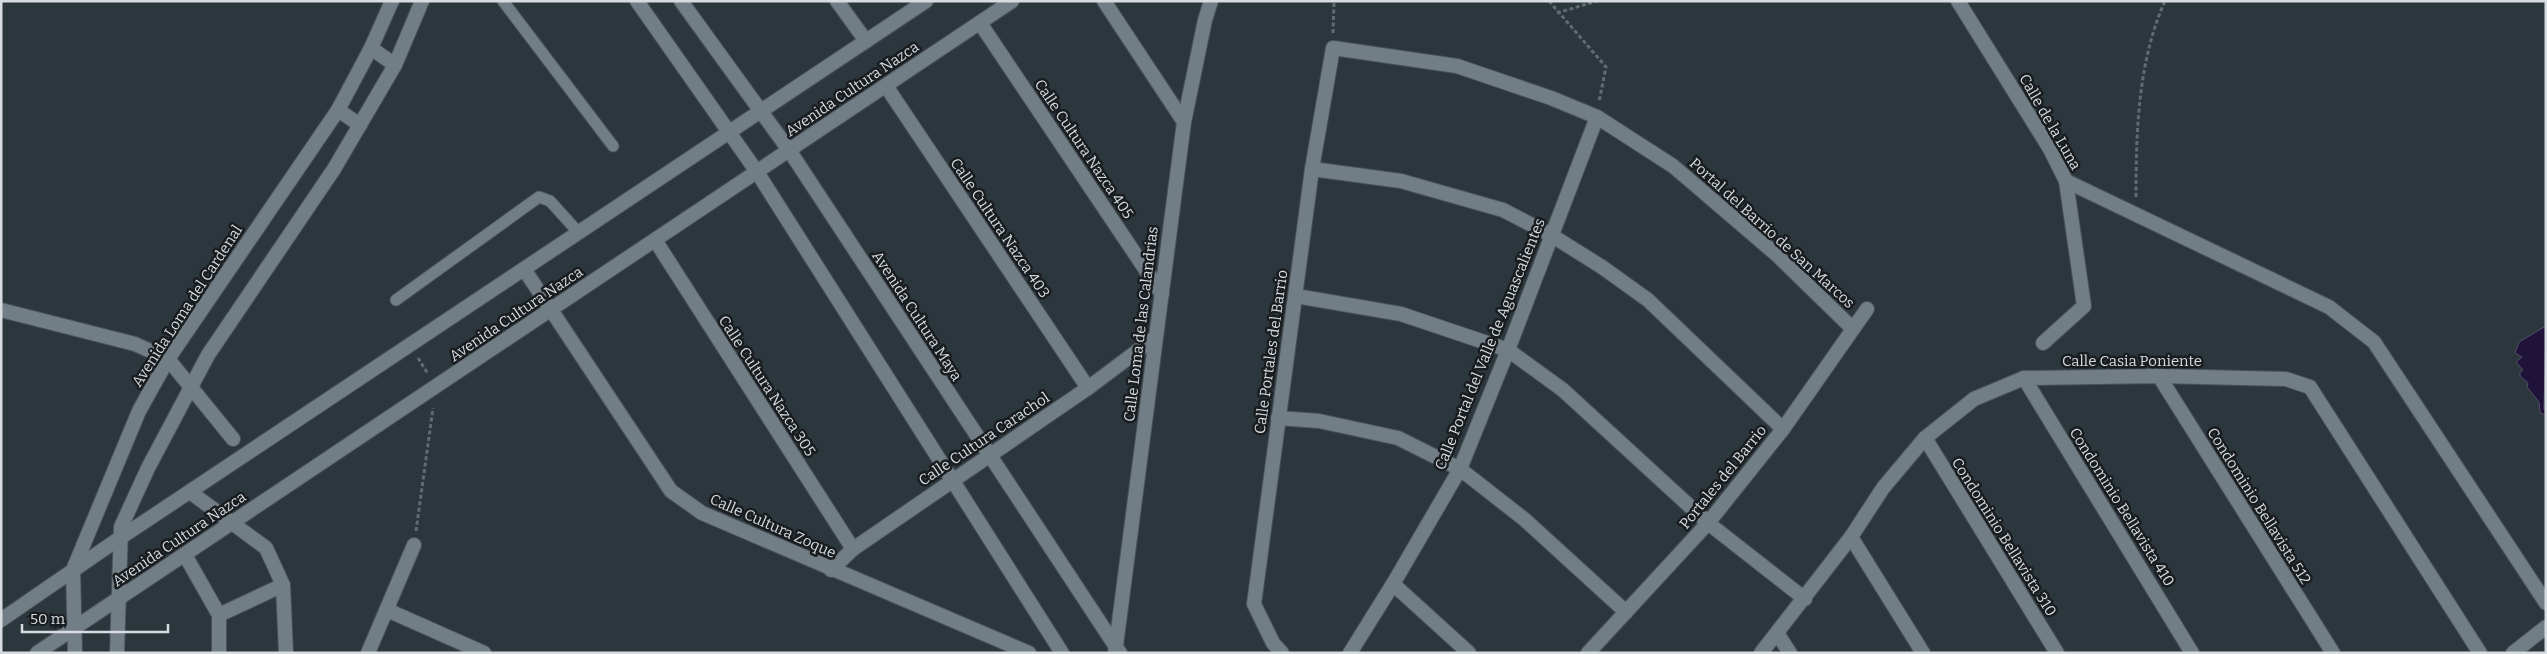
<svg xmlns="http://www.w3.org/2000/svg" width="2547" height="654" font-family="Bitter,serif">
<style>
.water{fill:#1f133a;stroke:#564f6c}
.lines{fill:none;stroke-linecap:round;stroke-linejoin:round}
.service-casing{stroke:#4a5359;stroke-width:13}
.minor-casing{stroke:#4a5359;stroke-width:16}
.tertiary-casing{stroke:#4a5359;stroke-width:16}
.path{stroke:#626b70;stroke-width:3;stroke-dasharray:4 2.5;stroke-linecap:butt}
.service{stroke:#727e85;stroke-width:11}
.minor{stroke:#727e85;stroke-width:14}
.tertiary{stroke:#727e85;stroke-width:14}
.labels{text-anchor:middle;stroke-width:5;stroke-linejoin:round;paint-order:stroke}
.street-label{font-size:15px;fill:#d6dce0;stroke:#191d20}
</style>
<rect width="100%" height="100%" fill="#2c373d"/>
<polygon class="water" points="2546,326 2544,408 2546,415 2540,413 2539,402 2527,387 2528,383 2520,376 2520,372 2523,370 2516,362 2522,357 2515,353 2519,342"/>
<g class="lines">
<g class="service-casing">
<g id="service">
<polyline points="503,1 613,146"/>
<polyline points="396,300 539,197 550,201 579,233"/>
</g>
</g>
<g class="minor-casing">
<g id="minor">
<polyline points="837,1 866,41"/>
<polyline points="1104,1 1184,122"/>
<polyline points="1958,1 2050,149 2066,181 2084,306 2043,343"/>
<polyline points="980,23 1162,294"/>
<polyline points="886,86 1088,388"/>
<polyline points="1312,169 1401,181 1503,210 1551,235 1602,267 1648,300 1783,429"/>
<polyline points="2066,181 2329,307 2374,342 2546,603"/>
<polyline points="655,240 853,549"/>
<polyline points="524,269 671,491 702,513 1029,653"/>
<polyline points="1296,296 1401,314 1508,350 1563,390 1708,523 1805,599"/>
<polyline points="1,310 135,344 168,359 233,439"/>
<polyline points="2159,376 2333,653"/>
<polyline points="2024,378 2192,653"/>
<polyline points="1278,418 1319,421 1398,438 1460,469 1524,519 1626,612"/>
<polyline points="1925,438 2057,653"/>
<polyline points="1851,537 1923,653"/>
<polyline points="831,570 853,549 1088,388 1156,337"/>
<polyline points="1393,584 1469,653"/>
<polyline points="387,610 484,653"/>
<polyline points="1777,633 1790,653"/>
<polyline points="368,653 414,545"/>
<polyline points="1115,653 1184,122 1205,20 1211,1"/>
<polyline points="1282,653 1273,643 1254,604 1312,169 1333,48 1457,66 1551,98 1597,117 1673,166 1777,255 1852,328"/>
<polyline points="1588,653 1708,523 1783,429 1867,309"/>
<polyline points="1761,653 1851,537 1883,488 1925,438 1974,399 2024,378 2159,376 2286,379 2310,387 2480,653"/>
<polyline points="2513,653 2546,627"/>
</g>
</g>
<g class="tertiary-casing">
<g id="tertiary">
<polyline points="637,1 757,172 1062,653"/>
<polyline points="681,1 789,150 1120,653"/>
<polyline points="371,48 395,65"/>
<polyline points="338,110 360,125"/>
<polyline points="190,492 266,548 283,585 286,653"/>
<polyline points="185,555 219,615 219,653"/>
<polyline points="219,615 283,585"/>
<polyline points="1,620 120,538 926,1"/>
<polyline points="37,653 1012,1"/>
<polyline points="75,653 73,570 139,411 168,359 338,110 371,48 392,1"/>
<polyline points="117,653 121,527 148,468 208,355 334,169 395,65 422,1"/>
<polyline points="1350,653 1393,584 1460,469 1508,350 1597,117"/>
</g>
</g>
<g class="path">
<polyline points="1549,1 1606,67 1599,102"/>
<polyline points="1557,13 1597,1"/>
<polyline points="1333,33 1334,1"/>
<path d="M2136,197C2136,131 2138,61 2165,1"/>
<polyline points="418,358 428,374"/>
<polyline points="416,531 433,408"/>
</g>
<use href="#service" class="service"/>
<use href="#minor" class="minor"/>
<use href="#tertiary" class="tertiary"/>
</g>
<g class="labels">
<g class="street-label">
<text transform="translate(852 89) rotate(-34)" y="5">Avenida Cultura Nazca</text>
<text transform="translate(2050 122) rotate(60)" y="5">Calle de la Luna</text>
<text transform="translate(1084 149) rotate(56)" y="5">Calle Cultura Nazca 405</text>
<text transform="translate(1000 228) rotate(56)" y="5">Calle Cultura Nazca 403</text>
<text transform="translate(1772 233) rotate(42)" y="5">Portal del Barrio de San Marcos</text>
<text transform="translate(187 306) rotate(-57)" y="5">Avenida Loma del Cardenal</text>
<text transform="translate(516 314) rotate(-34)" y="5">Avenida Cultura Nazca</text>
<text transform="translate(917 316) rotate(57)" y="5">Avenida Cultura Maya</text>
<text transform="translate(1141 324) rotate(-83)" y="5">Calle Loma de las Calandrias</text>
<text transform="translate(1490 344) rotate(-68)" y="5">Calle Portal del Valle de Aguascalientes</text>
<text transform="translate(1271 352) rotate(-82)" y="5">Calle Portales del Barrio</text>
<text x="2132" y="366">Calle Casia Poniente</text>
<text transform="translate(767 386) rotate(57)" y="5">Calle Cultura Nazca 305</text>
<text transform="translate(984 439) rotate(-34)" y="5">Calle Cultura Carachol</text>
<text transform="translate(1723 477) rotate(-51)" y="5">Portales del Barrio</text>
<text transform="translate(2259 506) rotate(58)" y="5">Condominio Bellavista 512</text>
<text transform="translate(2122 507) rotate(58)" y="5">Condominio Bellavista 410</text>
<text transform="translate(773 526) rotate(24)" y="5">Calle Cultura Zoque</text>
<text transform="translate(2004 537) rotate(58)" y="5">Condominio Bellavista 310</text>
<text transform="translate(179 539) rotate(-34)" y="5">Avenida Cultura Nazca</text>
</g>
</g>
<rect width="2547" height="654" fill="none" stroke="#d6dce0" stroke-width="5"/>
<path d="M22 624v8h146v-8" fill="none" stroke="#d6dce0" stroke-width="2.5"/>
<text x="30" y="624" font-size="15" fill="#d6dce0" stroke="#191d20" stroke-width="4" paint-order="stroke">50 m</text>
</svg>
